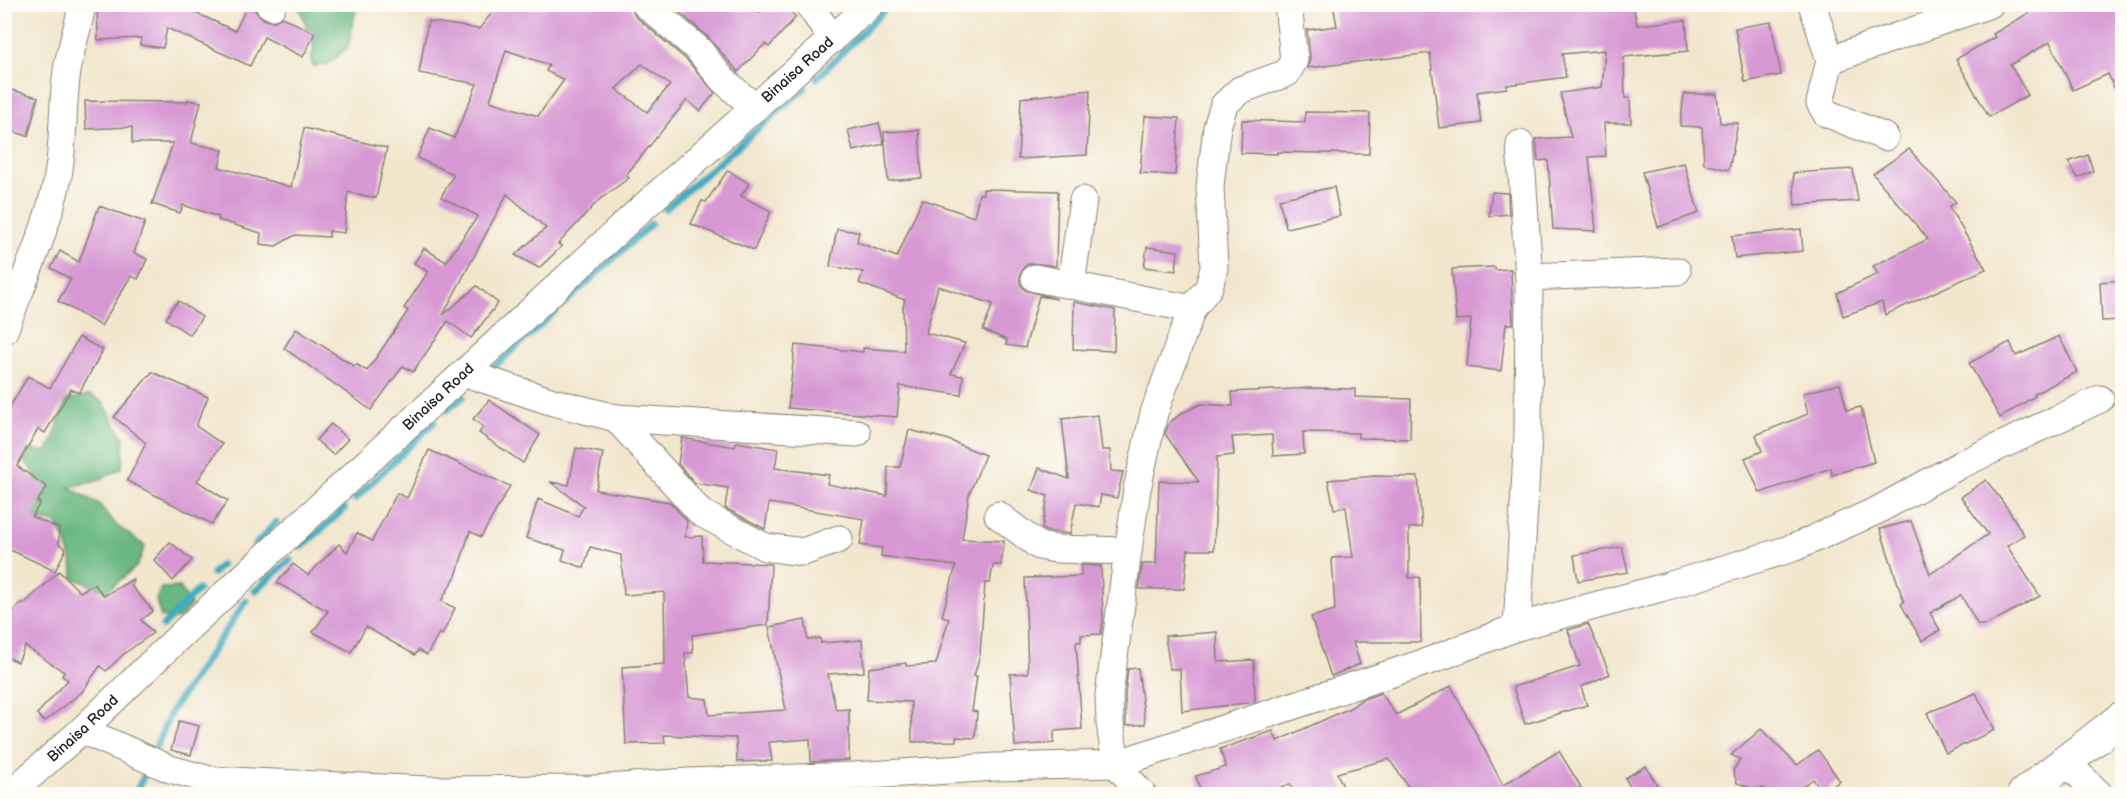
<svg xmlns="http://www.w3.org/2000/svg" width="2127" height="799" font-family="'Balsamiq Sans',sans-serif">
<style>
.forest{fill:#69b881;stroke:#426a4e;stroke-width:1.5}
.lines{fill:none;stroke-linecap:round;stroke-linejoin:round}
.stream{stroke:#3faabf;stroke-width:7}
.building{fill:#d798d4;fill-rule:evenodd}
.minor-casing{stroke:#878174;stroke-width:29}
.tertiary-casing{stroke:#878174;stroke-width:35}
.minor{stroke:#fff;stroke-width:27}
.tertiary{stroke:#fff;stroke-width:33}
.labels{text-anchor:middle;stroke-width:5;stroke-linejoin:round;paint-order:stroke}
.street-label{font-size:15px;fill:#1c1c1c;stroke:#fdfcf7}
</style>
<rect width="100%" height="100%" fill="#fdfcf7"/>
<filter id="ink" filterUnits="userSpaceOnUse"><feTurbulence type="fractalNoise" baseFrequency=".0167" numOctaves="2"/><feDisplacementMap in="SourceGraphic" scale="12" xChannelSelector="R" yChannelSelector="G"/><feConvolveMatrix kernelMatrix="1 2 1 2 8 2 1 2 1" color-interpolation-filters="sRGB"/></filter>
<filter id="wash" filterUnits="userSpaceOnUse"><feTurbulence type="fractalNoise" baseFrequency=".008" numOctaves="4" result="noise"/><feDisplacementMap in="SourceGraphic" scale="24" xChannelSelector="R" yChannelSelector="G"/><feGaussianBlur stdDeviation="1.35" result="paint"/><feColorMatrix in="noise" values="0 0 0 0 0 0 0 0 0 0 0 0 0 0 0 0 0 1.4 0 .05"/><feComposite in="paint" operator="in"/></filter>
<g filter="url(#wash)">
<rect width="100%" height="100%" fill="#f2e6cd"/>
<g class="forest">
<polygon points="293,5 357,5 348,47 327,65 313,66 311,60 314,47 301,11"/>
<path d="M90,395L103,402L124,439L122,468L97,481L69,487L99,504L116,525L145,546L137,566L107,591L73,578C74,558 65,540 57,523L29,517L26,503L36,475L23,459L29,449L46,452L53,440L66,400Z"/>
<polygon points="180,587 191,605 179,619 161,617 156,600 161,588"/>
</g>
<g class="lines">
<g class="stream">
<polyline points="817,78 890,4"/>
<polyline points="665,209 805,88"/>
<polyline points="493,368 651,224"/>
<polyline points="447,410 463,397"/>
<polyline points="355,499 434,422"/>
<polyline points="255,545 276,522"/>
<polyline points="302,547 344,509"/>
<polyline points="213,573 221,565"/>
<polyline points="255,591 290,560"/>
<polyline points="163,626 198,590"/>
<polyline points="156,747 172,710 246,601"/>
<polyline points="135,794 144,776"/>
</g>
</g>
<g id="blocks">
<g class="building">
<polygon points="180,4 193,6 192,11 235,31 248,4 254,4 255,11 264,19 272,22 282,17 315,33 303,57 264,37 250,66 167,28 163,48 140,45 141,38 98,40 97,5"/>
<path d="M499,4H630L635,16L687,60L715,93L700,111L687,100L626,175L629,178L599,200L558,244L562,246L539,268L515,255L546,228L507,194L443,315L477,286L498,303L471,338L448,321L413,372L403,366L371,410L284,348L296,329L354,366L356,364L367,371L408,311L404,308L428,272L414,263L424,248L446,262L478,216L441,197L454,174L417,158L430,128L454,138L477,84L419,73L428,21L479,29ZM506,50L549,65L546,71L564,80L538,116L490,101ZM642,64L670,85L647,112L616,89Z"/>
<polygon points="670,4 745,4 759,13 767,4 782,4 796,17 769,47 765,44 738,72 708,37"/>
<polygon points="1333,4 1457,4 1458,8 1486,4 1633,4 1637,25 1686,20 1688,51 1624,57 1625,98 1630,98 1631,123 1604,123 1606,156 1589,157 1596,231 1553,229 1548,160 1538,161 1536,139 1571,137 1560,93 1602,87 1605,50 1562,54 1566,77 1507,85 1507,88 1477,92 1481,123 1439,128 1430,53 1308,68 1310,58 1307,30 1337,26"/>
<polygon points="2032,4 2122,4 2122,105 2108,74 2073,90 2050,42 2010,65 2028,95 1989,117 1956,59 1995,37 1993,34 2034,10"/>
<polygon points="1771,22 1781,75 1745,82 1735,28"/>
<polygon points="4,88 38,97 28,136 4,129"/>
<polygon points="1090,90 1087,155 1018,159 1021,98"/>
<polygon points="1684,94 1717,94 1720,123 1738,123 1729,170 1704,164 1702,127 1680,126"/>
<polygon points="187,100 201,102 191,143 223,150 219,167 291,187 304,128 387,148 376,198 348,192 344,233 329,231 329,237 295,235 276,246 260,244 261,233 218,220 219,217 183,205 180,213 152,204 173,143 132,143 132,127 86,129 85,101 187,102"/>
<polygon points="1305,112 1370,113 1369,154 1277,152 1277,154 1241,153 1242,120 1305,122"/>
<polygon points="1145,116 1179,118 1175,175 1140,173"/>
<polygon points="879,123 884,144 853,151 848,130"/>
<polygon points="919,130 922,178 888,181 884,132"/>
<polygon points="1909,149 1956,202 1949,207 1986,269 1885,315 1882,302 1843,316 1837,293 1878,274 1873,266 1928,239 1873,174"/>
<polygon points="2088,155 2093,171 2078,178 2068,162"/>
<polygon points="1684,163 1699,213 1658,227 1642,172"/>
<polygon points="1853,169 1858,201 1795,205 1793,173"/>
<polygon points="728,170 749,184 741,196 771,211 754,250 691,224 702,201 706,202"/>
<polygon points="1334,187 1340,216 1286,228 1279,199"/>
<polygon points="983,189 1058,191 1056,266 1030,263 1024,267 1020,276 1020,284 1025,290 1057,299 1039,296 1025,348 1006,345 1007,340 983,330 993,304 938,286 926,333 965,343 951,374 963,376 961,395 900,386 897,417 788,408 795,345 863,352 863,348 904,351 903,307 905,300 859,283 863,272 830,266 837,229 859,232 857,242 897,257 922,199 974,217 979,194 983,194"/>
<polygon points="1492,192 1508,193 1509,214 1489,216"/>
<polygon points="99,206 145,222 134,253 147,259 138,279 131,276 101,326 58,301 71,279 51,268 60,251 79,262"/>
<polygon points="1801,229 1803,251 1735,258 1732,236"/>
<polygon points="1147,247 1178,251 1176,271 1144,267"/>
<polygon points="1495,267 1495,270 1511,269 1513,324 1506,324 1501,371 1467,367 1471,319 1456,320 1452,269"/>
<polygon points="2122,280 2122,320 2102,321 2100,282"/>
<polygon points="179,301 202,317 190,335 166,319 172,308"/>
<polygon points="1074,302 1115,310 1114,351 1073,349"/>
<polygon points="2059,336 2077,372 2034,394 2035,396 2000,418 1969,363 2010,342 2016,356"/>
<polygon points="79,337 103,350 79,393 71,389 45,433 38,429 17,466 47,487 37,502 40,503 32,517 59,528 59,544 66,549 55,571 4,547 4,417 28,376 50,388"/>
<polygon points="152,372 208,397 196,426 222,444 197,481 228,501 212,524 127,481 146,443 114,417"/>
<polygon points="1840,384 1847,410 1861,407 1874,462 1832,475 1831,468 1760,493 1745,458 1762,451 1756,435 1808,414 1803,393"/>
<polygon points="1312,388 1355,389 1355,397 1411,399 1410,439 1358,438 1358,433 1303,432 1304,454 1273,456 1272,435 1232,437 1234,455 1217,457 1214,550 1188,550 1184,589 1139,589 1142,564 1156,564 1159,481 1199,482 1165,434 1169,423 1182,413 1201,404 1233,406 1232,392"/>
<polygon points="489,400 540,435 523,463 479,433 483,427 473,419"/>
<polygon points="1098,415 1102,450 1110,450 1111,471 1123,472 1117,498 1101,495 1099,507 1076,503 1070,534 1045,531 1042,528 1048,496 1031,490 1039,468 1069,479 1062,419"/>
<polygon points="331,424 348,439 333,455 316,440"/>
<polygon points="909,430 946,439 985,455 969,495 962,539 1004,541 1001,565 993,565 990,583 985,583 980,655 974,676 977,676 972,711 977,712 975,738 956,737 956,741 912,742 911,702 867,700 869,668 906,663 906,666 936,664 949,618 942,616 956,566 881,556 882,548 860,545 864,519 769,503 765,529 725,508 728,488 695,483 678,464 682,438 735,447 736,442 778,449 775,468 829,475 827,484 887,496 888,467 900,467"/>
<polygon points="576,448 603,453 596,490 670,502 687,521 685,537 702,536 703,561 771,564 768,625 692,635 693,653 685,653 689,697 707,699 709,715 786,710 769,627 805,620 808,640 820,638 821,643 862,640 864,672 828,674 836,710 849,709 849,760 811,762 810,739 769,742 772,761 737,762 736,738 664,735 665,743 626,744 622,667 665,664 664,592 624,595 621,555 590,547 584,568 562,560 565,550 526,538 538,499 578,516 584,506 550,482 569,485"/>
<polygon points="429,450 510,486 481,537 470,531 456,576 441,601 455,608 442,635 439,633 427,655 418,650 415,655 366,627 351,652 313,632 328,611 277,583 293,564 308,575 339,544 347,552 357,533 372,541 397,493 407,498"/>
<polygon points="1376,476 1418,477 1422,527 1409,528 1409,578 1420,577 1421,642 1353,642 1360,664 1331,676 1311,617 1335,610 1332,558 1353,557 1346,507 1334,509 1328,480"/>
<polygon points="1986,480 2008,509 2024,535 2007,546 2040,596 1986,625 1978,625 1961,595 1930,613 1940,630 1922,641 1901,604 1904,602 1880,529 1911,521 1930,574 1988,534 1961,497"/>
<polygon points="170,542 192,560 173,581 154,560"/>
<polygon points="1622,547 1628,572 1578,581 1574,555"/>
<polygon points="1081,565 1101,566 1103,620 1101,634 1081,635 1081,642 1076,642 1082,729 1054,731 1054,743 1015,746 1010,674 1028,673 1025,578 1081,576"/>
<polygon points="59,571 80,592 94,584 104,596 133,579 132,587 153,611 141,620 153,633 125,653 106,671 100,666 82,692 44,722 37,714 68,680 62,676 64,672 25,646 18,662 4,656 4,622 22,602 24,604"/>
<polygon points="1588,624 1610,674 1581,687 1587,705 1525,724 1513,687 1580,666 1568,630"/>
<polygon points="1217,632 1218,662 1254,660 1255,702 1182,711 1180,669 1170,669 1165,636"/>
<polygon points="1138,668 1145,724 1126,726 1125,695 1128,669"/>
<polygon points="1451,686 1503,785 1559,751 1581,787 1568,795 1414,795 1389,759 1337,773 1347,795 1295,795 1290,784 1260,795 1202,795 1196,776 1226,767 1220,749 1273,731 1277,741 1350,708 1361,700 1381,693 1396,715"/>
<polygon points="1976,693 1995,730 1946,753 1927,713"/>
<polygon points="179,721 199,726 191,755 171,750"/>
<polygon points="1761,729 1797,765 1818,750 1840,781 1823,793 1813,779 1792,795 1773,795 1764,788 1755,789 1737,783 1733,771 1740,759 1731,755"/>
<polygon points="1646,766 1663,795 1635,795 1625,778"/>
</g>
</g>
</g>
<g filter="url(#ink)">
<use href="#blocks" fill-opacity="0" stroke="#878174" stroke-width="1.5"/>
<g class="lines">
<g class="minor-casing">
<g id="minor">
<polyline points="269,4 272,6"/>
<polyline points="645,4 698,49 722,79 755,108"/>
<polyline points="808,4 833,39"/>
<polyline points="1812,4 1830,60 1990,4"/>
<polyline points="1830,60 1820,103 1826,113 1885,137"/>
<polyline points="1529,277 1677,271"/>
<polyline points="1035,278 1192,309 1154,413 1137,489 1128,551"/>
<polyline points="1071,285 1083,200"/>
<polyline points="1192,309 1209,287 1214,268 1210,186 1217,127 1224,105 1240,90 1287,73 1294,60 1288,4"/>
<path d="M4,331C21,286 42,241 54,194C65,154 61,112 67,71C70,49 79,27 82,4"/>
<polyline points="465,373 553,402 616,418 701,513 765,547 803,552 839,539"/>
<polyline points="616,418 857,433"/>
<polyline points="998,515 1039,546 1056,549 1128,551 1109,695 1110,723 1116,764 1142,794"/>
<polyline points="1517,627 1528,436 1529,277 1520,144"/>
<polyline points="82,730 170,769 210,780 429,790 594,789 688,782 854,776 996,767 1116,764 1432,660 1517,627 1668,586 1793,548 1876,511 1960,465 2100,399"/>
<polyline points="2066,762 2099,794"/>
<path id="s1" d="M10,794L82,730L186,630L640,210L871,4"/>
</g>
</g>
<g class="tertiary-casing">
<polyline id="tertiary" points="2024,794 2122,718"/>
</g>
<use href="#minor" class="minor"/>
<use href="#tertiary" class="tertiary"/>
</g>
</g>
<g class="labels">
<g class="street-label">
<text dy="5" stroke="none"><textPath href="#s1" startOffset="1070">Binaisa Road</textPath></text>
<text dy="5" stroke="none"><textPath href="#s1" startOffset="584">Binaisa Road</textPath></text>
<text dy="5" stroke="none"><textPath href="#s1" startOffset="98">Binaisa Road</textPath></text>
</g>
</g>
<rect width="2127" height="799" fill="none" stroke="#fdfcf7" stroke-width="24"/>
</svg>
